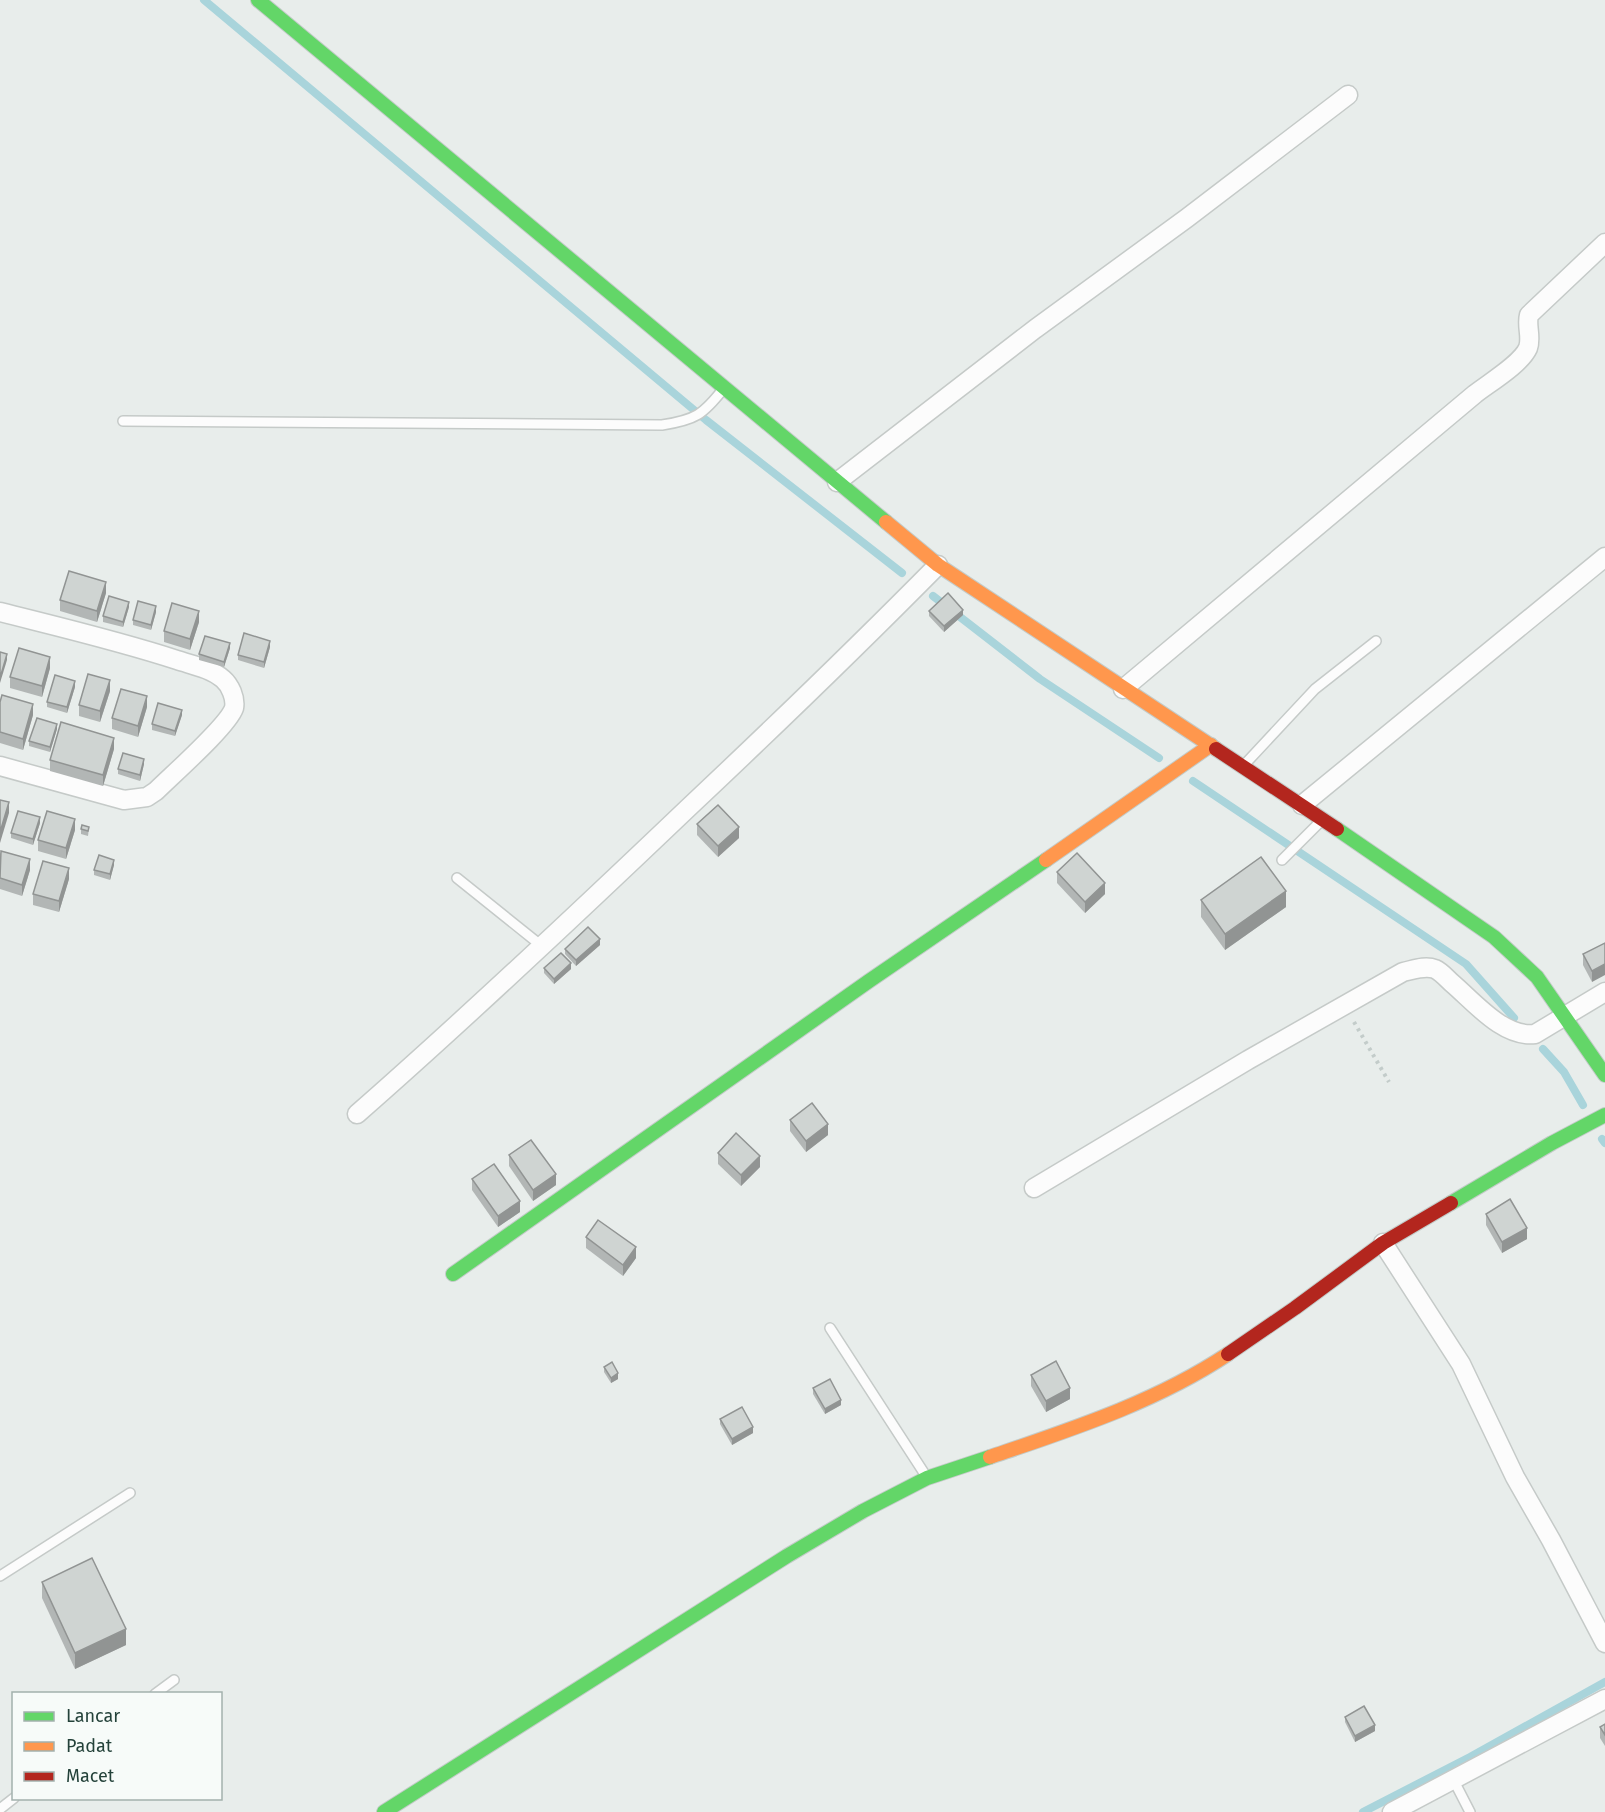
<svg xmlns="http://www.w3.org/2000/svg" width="1605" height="1812" font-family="'Fira Sans',sans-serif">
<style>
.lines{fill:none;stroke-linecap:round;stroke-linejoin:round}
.stream{stroke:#a9d4db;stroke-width:8}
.lane-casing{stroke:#c5cac8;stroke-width:12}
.street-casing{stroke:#c5cac8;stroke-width:21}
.fast-casing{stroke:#c3cbc8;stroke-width:16}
.slow-casing{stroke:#c3cbc8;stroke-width:16}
.jam-casing{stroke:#c3cbc8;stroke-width:16}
.path{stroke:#c3ccca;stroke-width:4;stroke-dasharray:3 4.5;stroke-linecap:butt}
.lane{stroke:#fcfcfc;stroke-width:9}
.street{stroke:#fcfcfc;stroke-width:18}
.fast{stroke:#63d668;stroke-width:14}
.slow{stroke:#ff974d;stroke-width:14}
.jam{stroke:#b3261e;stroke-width:14}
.wall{fill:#b2b6b5}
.shaded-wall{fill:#919493}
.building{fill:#cfd4d2;stroke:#919493;stroke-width:1.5}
</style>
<rect width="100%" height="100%" fill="#e8edeb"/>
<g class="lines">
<g class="stream">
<polyline points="204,0 706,420 902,573"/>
<polyline points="933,596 1040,679 1159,758"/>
<polyline points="1193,781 1466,964 1514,1018"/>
<polyline points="1543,1049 1564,1072 1583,1105"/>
<polyline points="1602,1139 1605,1143"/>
<polyline points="1363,1812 1470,1757 1605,1682"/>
</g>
<g class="lane-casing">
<g id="lane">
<path d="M123,421L662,425C695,420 703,415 724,388"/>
<polyline points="1245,764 1315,689 1376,641"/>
<polyline points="1282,860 1321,821"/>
<polyline points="457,878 543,947"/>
<polyline points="830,1328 926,1476"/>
<polyline points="0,1576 130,1493"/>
<polyline points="155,1694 174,1680"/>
<polyline points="1453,1779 1470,1812"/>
<polyline points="0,1809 14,1798"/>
</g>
</g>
<g class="street-casing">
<g id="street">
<polyline points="837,482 1035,329 1187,218 1348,95"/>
<path d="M0,612C59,627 119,641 177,660C192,665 210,668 223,679C230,685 236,698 234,708C228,726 172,775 156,791L147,797L124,800L0,766"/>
<path d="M1123,689L1475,394C1489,383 1521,364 1528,348C1532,337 1526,326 1529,315L1605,243"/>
<polyline points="1302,805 1605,557"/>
<path d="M357,1114C470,1015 579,912 687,809C772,729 856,648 938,565"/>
<path d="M1034,1188L1248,1060L1403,972C1413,970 1425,965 1435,969C1442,972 1448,980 1453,984C1475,1003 1504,1038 1535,1034L1605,992"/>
<polyline points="1383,1243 1461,1364 1515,1477 1551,1540 1605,1643"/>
<polyline points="1392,1812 1605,1699"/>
</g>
</g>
<g class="fast-casing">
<g id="fast">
<polyline points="258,0 886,522"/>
<polyline points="1337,829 1494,937 1537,977 1605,1075"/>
<polyline points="1451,1203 1552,1143 1605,1115"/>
<polyline points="453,1274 869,981 1046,860"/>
<polyline points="384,1812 787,1556 863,1511 927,1478 990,1457"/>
</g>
</g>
<g class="slow-casing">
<g id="slow">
<polyline points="886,522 938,565 1216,749"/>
<polyline points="1046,860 1211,745"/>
<path d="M990,1457C1072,1429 1156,1402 1228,1354"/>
</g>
</g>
<g class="jam-casing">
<g id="jam">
<polyline points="1216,749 1337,829"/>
<polyline points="1228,1354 1295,1308 1383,1243 1451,1203"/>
</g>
</g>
<polyline class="path" points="1354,1022 1389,1082"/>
<use href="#lane" class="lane"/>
<use href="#street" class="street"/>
<use href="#fast" class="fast"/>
<use href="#slow" class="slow"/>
<use href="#jam" class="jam"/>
</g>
<g class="wall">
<polygon points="106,593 97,622 60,611 60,600"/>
<polygon points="129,607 123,627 103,622 103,616"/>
<polygon points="929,611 963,615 944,632 929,616"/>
<polygon points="156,612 151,630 133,625 133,620"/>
<polygon points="199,622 190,650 164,642 164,631"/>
<polygon points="270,647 264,668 238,660 238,655"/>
<polygon points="230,648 224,667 199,660 199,654"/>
<polygon points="50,668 42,697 10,688 10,677"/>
<polygon points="75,687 67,713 47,707 47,702"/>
<polygon points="110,691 100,722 79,716 79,705"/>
<polygon points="0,702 33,715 23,750 0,743"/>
<polygon points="147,707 138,737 112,729 112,718"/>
<polygon points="182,715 175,736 152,730 152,724"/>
<polygon points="57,729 50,752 29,746 29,741"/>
<polygon points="114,749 103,786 50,771 50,760"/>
<polygon points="144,764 140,781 118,774 118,769"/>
<polygon points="40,823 33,845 11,838 11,833"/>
<polygon points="697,824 739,838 718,857 697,835"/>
<polygon points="89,827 88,836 81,834 81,829"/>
<polygon points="75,830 66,859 38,851 38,840"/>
<polygon points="0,853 30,870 22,896 0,889"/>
<polygon points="114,865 110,880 94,875 94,870"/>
<polygon points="1057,872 1105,894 1085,913 1057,883"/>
<polygon points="69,879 59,912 33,905 33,894"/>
<polygon points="1201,900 1286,907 1225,950 1201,917"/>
<polygon points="1605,943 1592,982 1583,965 1583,954"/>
<polygon points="600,945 576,966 565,954 565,949"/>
<polygon points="544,968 571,969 554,984 544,973"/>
<polygon points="790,1120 828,1135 806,1152 790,1131"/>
<polygon points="718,1153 760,1167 741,1186 718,1164"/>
<polygon points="509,1155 556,1185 533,1201 509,1166"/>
<polygon points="472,1179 520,1212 498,1227 472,1190"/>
<polygon points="1486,1214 1527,1239 1502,1253 1486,1225"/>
<polygon points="586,1237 636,1258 623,1276 586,1248"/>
<polygon points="604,1367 618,1379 611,1383 604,1372"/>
<polygon points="1031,1375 1070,1399 1046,1412 1031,1386"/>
<polygon points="813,1388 841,1405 825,1414 813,1394"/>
<polygon points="720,1419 753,1433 732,1445 720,1424"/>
<polygon points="42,1582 126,1645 75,1669 42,1598"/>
<polygon points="1345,1717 1375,1731 1355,1742 1345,1722"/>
<polygon points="1605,1724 1605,1746 1600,1738 1600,1727"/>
</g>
<g class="shaded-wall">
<polygon points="106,582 106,593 97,622 97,611"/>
<polygon points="129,602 129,607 123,627 123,622"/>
<polygon points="156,606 156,612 151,630 151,625"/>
<polygon points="963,610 963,615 944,632 944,626"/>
<polygon points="199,611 199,622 190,650 190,639"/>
<polygon points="270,641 270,647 264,668 264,662"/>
<polygon points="230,643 230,648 224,667 224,662"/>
<polygon points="7,654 7,660 0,683 0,678"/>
<polygon points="50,657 50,668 42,697 42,686"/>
<polygon points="110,680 110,691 100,722 100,711"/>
<polygon points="75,681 75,687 67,713 67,707"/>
<polygon points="147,696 147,707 138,737 138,726"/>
<polygon points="33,704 33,715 23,750 23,739"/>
<polygon points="182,710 182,715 175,736 175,731"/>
<polygon points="57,724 57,729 50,752 50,747"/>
<polygon points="114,738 114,749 103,786 103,775"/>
<polygon points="144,759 144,764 140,781 140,775"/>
<polygon points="9,802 9,813 0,843 0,832"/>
<polygon points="40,817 40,823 33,845 33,839"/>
<polygon points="75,819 75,830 66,859 66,848"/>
<polygon points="739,827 739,838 718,857 718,846"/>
<polygon points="30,859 30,870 22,896 22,885"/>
<polygon points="114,860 114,865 110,880 110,874"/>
<polygon points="69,868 69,879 59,912 59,901"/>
<polygon points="1105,883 1105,894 1085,913 1085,902"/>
<polygon points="1286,891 1286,907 1225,950 1225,934"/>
<polygon points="600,939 600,945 576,966 576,960"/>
<polygon points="571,963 571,969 554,984 554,979"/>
<polygon points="1605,964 1605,975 1592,982 1592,971"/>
<polygon points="828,1124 828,1135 806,1152 806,1141"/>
<polygon points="760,1156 760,1167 741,1186 741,1175"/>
<polygon points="556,1174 556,1185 533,1201 533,1190"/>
<polygon points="520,1201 520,1212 498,1227 498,1216"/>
<polygon points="1527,1228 1527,1239 1502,1253 1502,1242"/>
<polygon points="636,1247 636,1258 623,1276 623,1265"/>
<polygon points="618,1373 618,1379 611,1383 611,1378"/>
<polygon points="1070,1388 1070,1399 1046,1412 1046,1401"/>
<polygon points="841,1400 841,1405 825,1414 825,1409"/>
<polygon points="753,1427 753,1433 732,1445 732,1439"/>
<polygon points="126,1629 126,1645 75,1669 75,1653"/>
<polygon points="1375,1725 1375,1731 1355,1742 1355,1736"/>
</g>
<g class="building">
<polygon points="69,571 106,582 97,611 60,600"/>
<polygon points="948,593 963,610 944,626 929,611"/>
<polygon points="109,596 129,602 123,622 103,616"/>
<polygon points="138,601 156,606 151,625 133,620"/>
<polygon points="172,603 199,611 190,639 164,631"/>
<polygon points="244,633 270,641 264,662 238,655"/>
<polygon points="205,636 230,643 224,662 199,654"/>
<polygon points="19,648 50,657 42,686 10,677"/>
<polygon points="0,652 7,654 0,678"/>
<polygon points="88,674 110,680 100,711 79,705"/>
<polygon points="55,675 75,681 67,707 47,702"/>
<polygon points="121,689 147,696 138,726 112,718"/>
<polygon points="2,695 33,704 23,739 0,732 0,702"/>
<polygon points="158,703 182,710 175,731 152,724"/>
<polygon points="37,718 57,724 50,747 29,741"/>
<polygon points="61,722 114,738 103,775 50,760"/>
<polygon points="123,753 144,759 140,775 118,769"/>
<polygon points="0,800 9,802 0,832"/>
<polygon points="718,805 739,827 718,846 697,824"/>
<polygon points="18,811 40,817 33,839 11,833"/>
<polygon points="47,811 75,819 66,848 38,840"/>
<polygon points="82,825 89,827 88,831 81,829"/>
<polygon points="1,851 30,859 22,885 0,878"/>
<polygon points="1077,853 1105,883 1085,902 1057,872"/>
<polygon points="99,855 114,860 110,874 94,870"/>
<polygon points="1261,857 1286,891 1225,934 1201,900"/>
<polygon points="43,861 69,868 59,901 33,894"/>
<polygon points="588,927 600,939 576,960 565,949"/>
<polygon points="1605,943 1605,964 1592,971 1583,954"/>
<polygon points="561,953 571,963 554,979 544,968"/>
<polygon points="812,1103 828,1124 806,1141 790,1120"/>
<polygon points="736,1133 760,1156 741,1175 718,1153"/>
<polygon points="531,1140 556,1174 533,1190 509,1155"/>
<polygon points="494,1164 520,1201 498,1216 472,1179"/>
<polygon points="1510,1199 1527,1228 1502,1242 1486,1214"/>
<polygon points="598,1220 636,1247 623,1265 586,1237"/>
<polygon points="1056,1361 1070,1388 1046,1401 1031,1375"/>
<polygon points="612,1362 618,1373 611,1378 604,1367"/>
<polygon points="830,1379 841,1400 825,1409 813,1388"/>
<polygon points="742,1407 753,1427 732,1439 720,1419"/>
<polygon points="92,1558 126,1629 75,1653 42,1582"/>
<polygon points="1364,1706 1375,1725 1355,1736 1345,1717"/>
<polygon points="1605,1724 1605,1735 1600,1727"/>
</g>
<rect x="12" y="1692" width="210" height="108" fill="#f7fbf9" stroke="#a3b1ad" stroke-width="1.5"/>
<rect x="24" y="1712" width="30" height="9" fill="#63d668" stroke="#a3b1ad" stroke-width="1.5"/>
<text x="66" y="1722" font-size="18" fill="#24423a">Lancar</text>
<rect x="24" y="1742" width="30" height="9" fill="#ff974d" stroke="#a3b1ad" stroke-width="1.5"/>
<text x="66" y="1752" font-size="18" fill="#24423a">Padat</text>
<rect x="24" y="1772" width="30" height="9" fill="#b3261e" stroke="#a3b1ad" stroke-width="1.5"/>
<text x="66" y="1782" font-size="18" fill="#24423a">Macet</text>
</svg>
